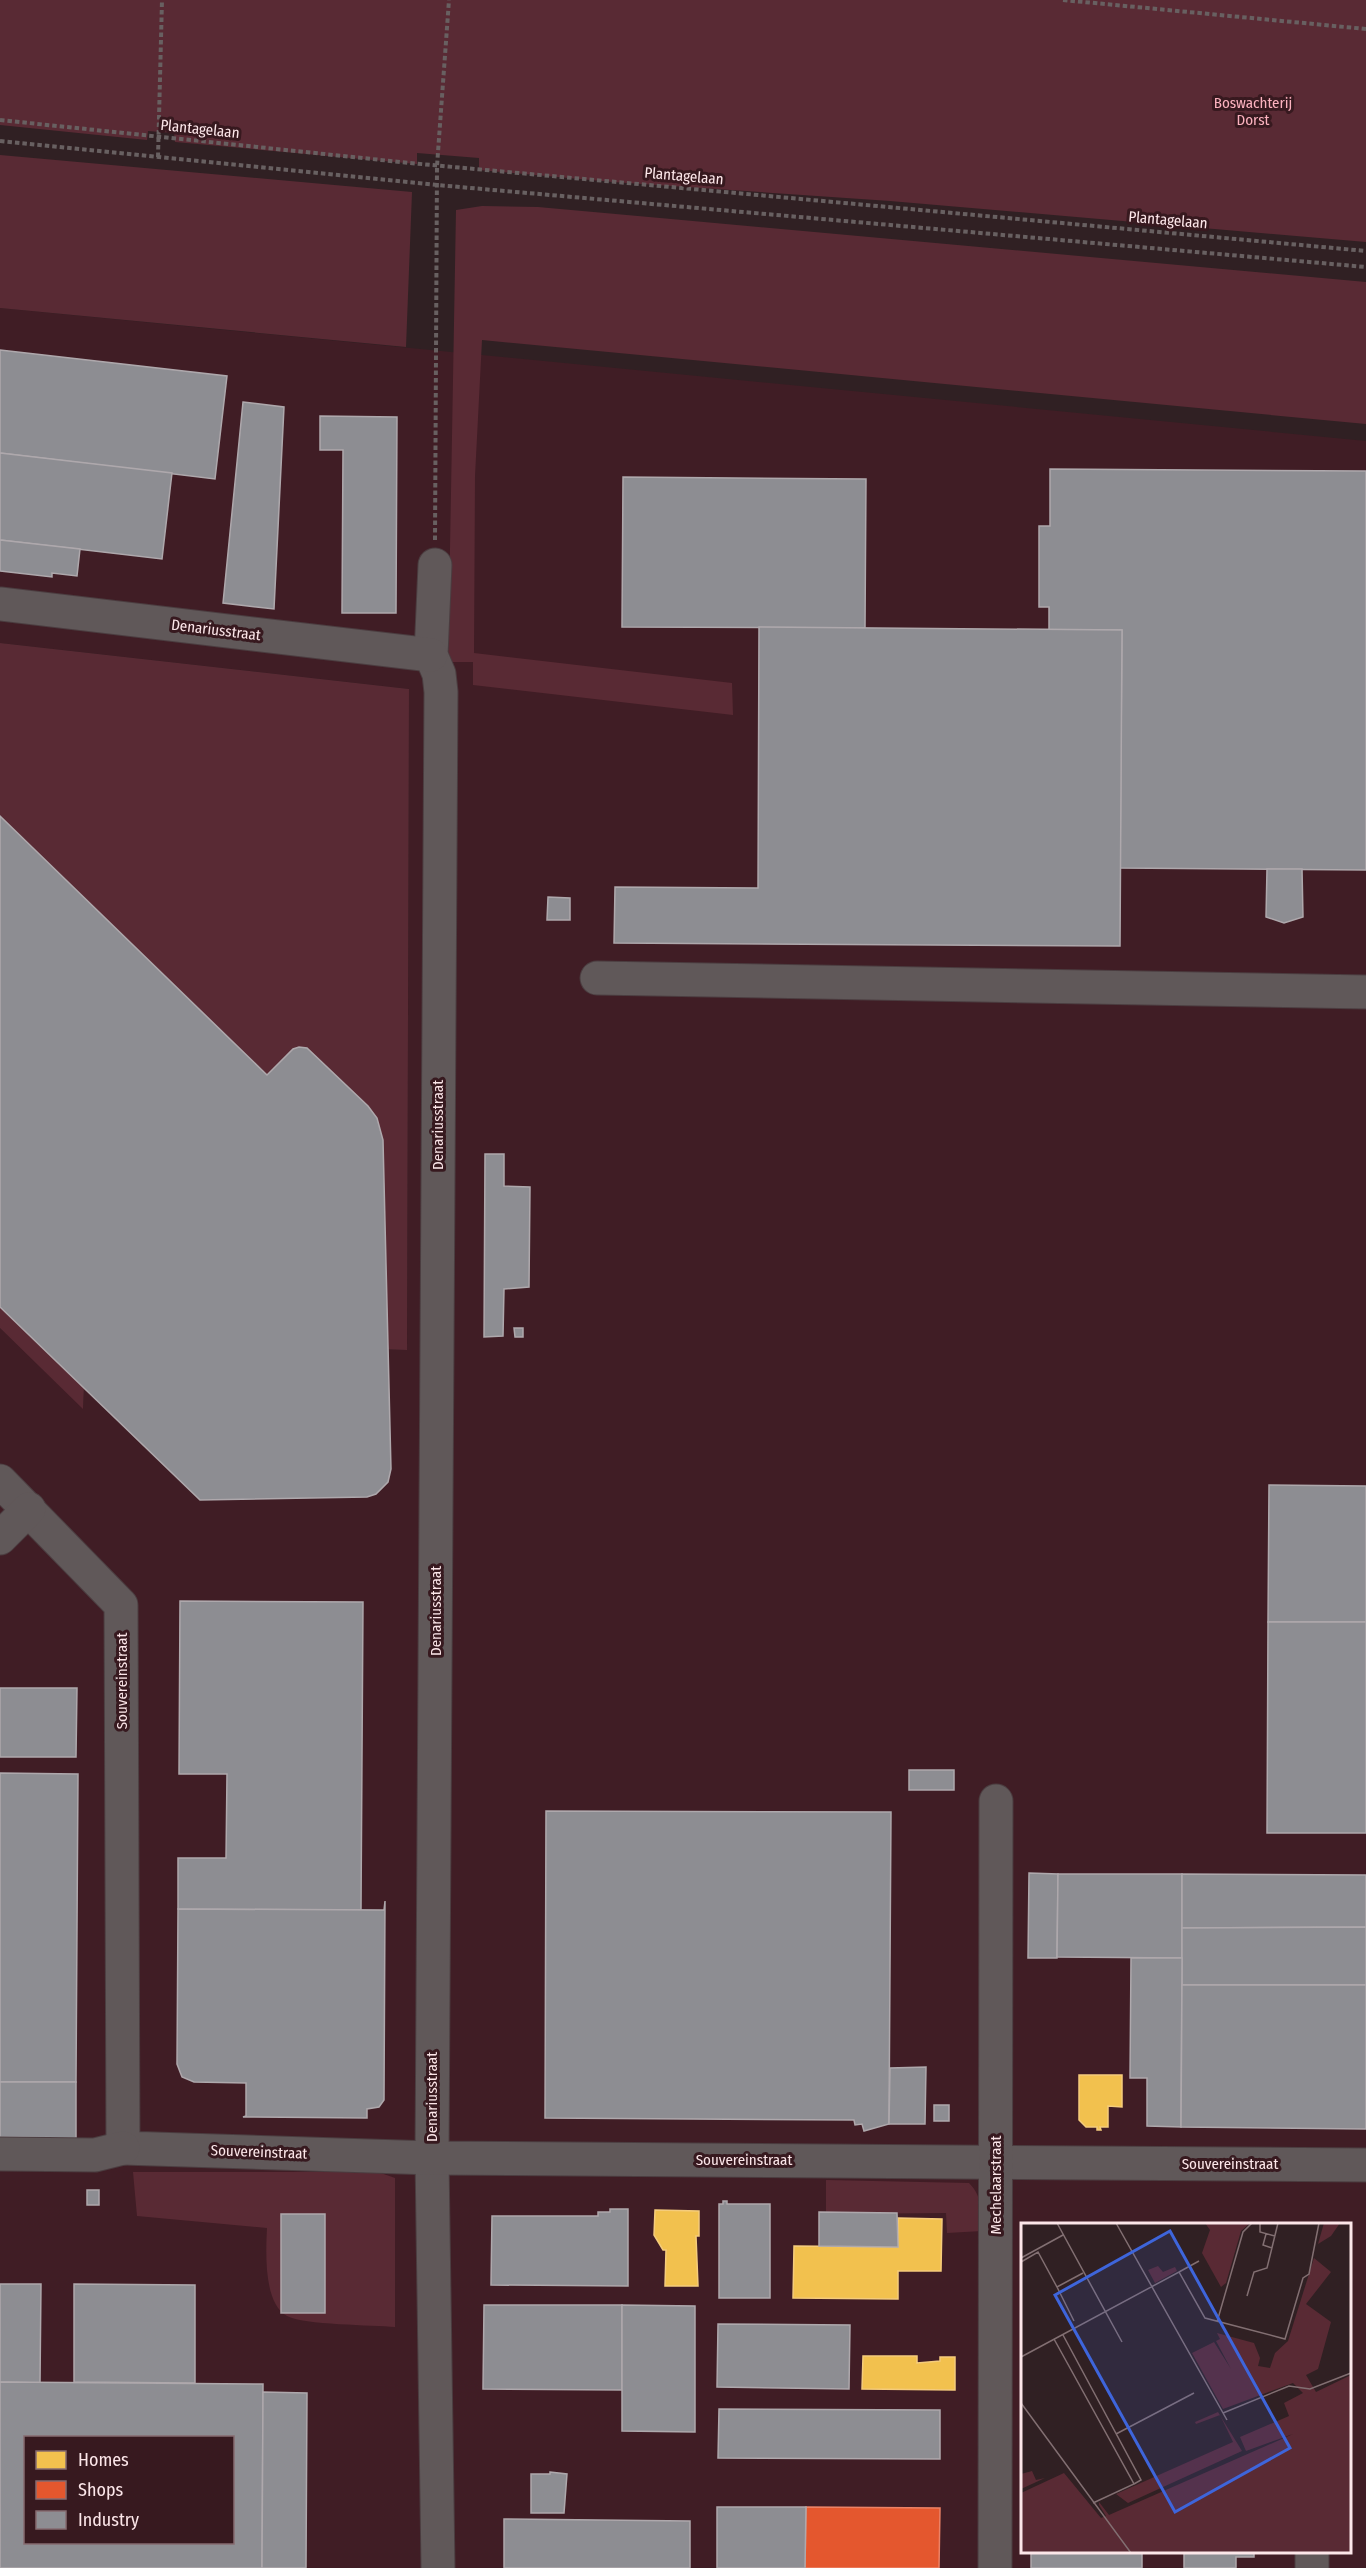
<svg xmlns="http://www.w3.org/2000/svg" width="1366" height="2568" font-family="'Fira Sans Condensed',sans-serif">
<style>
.built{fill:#401d25;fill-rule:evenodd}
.green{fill:#592a34}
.homes{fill:#f2c14e;stroke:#f5cc7c;stroke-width:1.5}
.shops{fill:#e4572e;stroke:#eb8266;stroke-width:1.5}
.industry{fill:#8d8d92;stroke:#aea8ac;stroke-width:1.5;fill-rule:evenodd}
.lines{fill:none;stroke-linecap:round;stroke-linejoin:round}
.minor-casing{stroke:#4b3d40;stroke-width:35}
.path{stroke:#686061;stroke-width:4;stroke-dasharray:4.5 3;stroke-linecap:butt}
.minor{stroke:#605859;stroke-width:33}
.labels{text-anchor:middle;stroke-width:6;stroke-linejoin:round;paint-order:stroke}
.park-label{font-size:15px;fill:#fcb2bf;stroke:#37191f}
.street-label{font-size:15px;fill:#fce6e9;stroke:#37191f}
.inset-road{fill:none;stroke:#826f72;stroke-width:1.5}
.view{fill:#3e65db;fill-opacity:0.15;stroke:#3e65db;stroke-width:3}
.inset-edge{fill:none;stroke:#fce6e9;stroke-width:3}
</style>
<rect width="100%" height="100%" fill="#302023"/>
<path class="built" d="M0,308L1366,441V2568H0V1328L83,1408L86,1339L407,1350L409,689L0,643ZM1022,2224H1350V2552H1022ZM26,2438H232V2542H26Z"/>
<g class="green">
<polygon points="0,0 1366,0 1366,242 890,201 613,182 479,170 479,158 417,153 417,164 175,142 174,133 148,131 147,140 0,125"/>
<polygon points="0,155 412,192 406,347 0,308"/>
<polygon points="482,206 538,207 671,219 1366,282 1366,424 482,340 475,476 474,653 732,683 733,715 473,685 473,662 448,662 456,210"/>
<polygon points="0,643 409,689 407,1350 86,1339 83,1409 0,1328"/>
<path d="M133,2172H378L395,2178V2327C374,2325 303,2325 287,2316C263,2303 266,2251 267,2228L137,2216Z"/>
<path d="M826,2180L969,2183C983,2197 981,2212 982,2231L947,2233L946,2213L826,2214Z"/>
</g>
<g class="homes">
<polygon points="1079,2075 1122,2075 1122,2107 1108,2106 1108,2127 1100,2127 1101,2130 1097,2130 1097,2127 1086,2127 1079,2120"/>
<polygon points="655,2210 699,2211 699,2236 696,2236 698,2286 665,2286 666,2250 663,2250 654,2235"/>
<polygon points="898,2218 942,2219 941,2271 898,2271 898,2299 793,2298 794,2246 898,2247"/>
<polygon points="863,2356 917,2356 917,2363 940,2361 940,2357 955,2357 955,2390 862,2389"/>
</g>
<polygon class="shops" points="806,2507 940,2508 939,2568 805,2568"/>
<g class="industry">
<polygon points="0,350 227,376 215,479 0,453"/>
<polygon points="243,402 284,407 274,609 223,603"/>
<polygon points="320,416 397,417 396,613 342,613 343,450 320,450"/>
<polygon points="0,453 172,473 162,559 0,540"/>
<polygon points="1050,469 1366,471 1366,870 1120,868 1122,630 1049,630 1049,607 1039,607 1039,526 1050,526"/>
<polygon points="623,477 866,479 865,628 622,627"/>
<polygon points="0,540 80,549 77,576 52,573 52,577 0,571"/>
<polygon points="759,627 1122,630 1120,946 614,943 615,887 758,888"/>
<polygon points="0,816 267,1075 293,1049 299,1047 307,1048 368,1106 377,1118 383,1140 391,1469 388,1482 376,1494 367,1497 200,1500 0,1307"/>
<polygon points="1267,869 1302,869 1303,917 1284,923 1266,917"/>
<polygon points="548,897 570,898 570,920 547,920"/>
<polygon points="485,1154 504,1154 504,1186 530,1187 529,1287 504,1289 503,1336 484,1337"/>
<polygon points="514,1328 523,1328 523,1337 515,1337"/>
<polygon points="1269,1485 1366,1486 1366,1622 1268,1622"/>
<polygon points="180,1601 363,1602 361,1910 178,1909 178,1858 226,1858 227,1774 179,1774"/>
<polygon points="1268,1622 1366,1622 1366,1833 1267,1833"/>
<polygon points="0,1688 77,1688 76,1757 0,1757"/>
<rect x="909" y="1770" width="45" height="20"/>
<polygon points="0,1773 78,1774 76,2082 0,2082"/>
<polygon points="546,1811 891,1812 889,2124 864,2131 862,2124 855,2125 854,2120 545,2118"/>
<polygon points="1029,1873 1058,1874 1057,1958 1028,1958"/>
<polygon points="1058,1874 1182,1874 1182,1958 1057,1957"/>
<polygon points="1182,1874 1366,1875 1366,1927 1182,1928"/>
<polygon points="385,1901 384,2100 379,2107 367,2109 367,2118 243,2117 246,2116 246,2083 194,2082 182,2077 177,2064 178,1909 384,1910"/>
<polygon points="1366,1927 1366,1985 1182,1985 1182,1928"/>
<polygon points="1131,1958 1182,1958 1181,2127 1147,2126 1147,2078 1130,2078"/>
<polygon points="1182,1985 1366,1985 1366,2129 1181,2127"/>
<polygon points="926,2067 925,2124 889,2124 890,2068"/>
<polygon points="0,2082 76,2082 76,2138 0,2137"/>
<rect x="934" y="2105" width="15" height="16"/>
<rect x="87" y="2190" width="12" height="15"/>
<polygon points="723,2201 727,2201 727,2204 770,2204 770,2298 719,2298 719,2204 723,2204"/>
<polygon points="610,2209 628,2209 628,2286 491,2285 492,2216 598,2216 598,2212 610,2212"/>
<polygon points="819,2212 897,2213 898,2247 819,2246"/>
<rect x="281" y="2214" width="44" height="99"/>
<polygon points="0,2284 41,2284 40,2383 0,2382"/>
<polygon points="74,2284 195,2285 195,2383 74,2382"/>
<polygon points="484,2305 622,2305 622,2390 483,2389"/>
<polygon points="622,2305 695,2306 695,2432 622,2431"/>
<polygon points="718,2324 850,2325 849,2389 717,2387"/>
<path d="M0,2382L263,2384L262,2568H0ZM26,2438H232V2542H26Z"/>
<polygon points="263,2392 307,2393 306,2568 262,2568"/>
<polygon points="719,2409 940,2410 940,2459 718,2458"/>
<polygon points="550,2472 567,2474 564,2513 531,2513 531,2474 550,2474"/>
<polygon points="717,2507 806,2507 805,2568 717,2568"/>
<polygon points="504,2519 690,2521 690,2568 504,2568"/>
<rect x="1031" y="2552" width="111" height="16"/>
<polygon points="1184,2552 1254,2552 1254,2557 1236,2557 1236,2568 1184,2568"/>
</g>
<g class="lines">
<g class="minor-casing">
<g id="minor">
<polyline points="435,565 431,655 439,674 441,692 432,2158 438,2568"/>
<polyline points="0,604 431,655"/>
<polyline points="597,978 1366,992"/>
<polyline points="0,1481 121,1605 123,2148 432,2158 1366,2165"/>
<polyline points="0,1538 29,1509"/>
<polyline points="0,2154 95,2155 123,2148"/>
<polyline points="995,2568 996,1801"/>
<polyline points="1312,2568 1312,2552"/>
</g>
</g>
<g class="path">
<polyline points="1063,0 1366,29"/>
<polyline points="0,120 410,163 1366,251"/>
<polyline points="0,141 437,185 1366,267"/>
<polyline points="158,157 162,0"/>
<polyline points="435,540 437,166 449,0"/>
</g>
<use href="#minor" class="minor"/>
</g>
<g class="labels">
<g class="park-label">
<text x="1253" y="108">Boswachterij<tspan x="1253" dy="17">Dorst</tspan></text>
</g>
<g class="street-label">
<text transform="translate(200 129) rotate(6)" y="5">Plantagelaan</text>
<text transform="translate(684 176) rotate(5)" y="5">Plantagelaan</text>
<text transform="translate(1168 220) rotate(5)" y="5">Plantagelaan</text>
<text transform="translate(216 630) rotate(7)" y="5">Denariusstraat</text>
<text transform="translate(438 1125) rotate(-90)" y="5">Denariusstraat</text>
<text transform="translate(436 1611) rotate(-90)" y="5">Denariusstraat</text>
<text transform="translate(122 1681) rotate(-90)" y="5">Souvereinstraat</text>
<text transform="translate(432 2097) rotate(-90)" y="5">Denariusstraat</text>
<text transform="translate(259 2152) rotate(2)" y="5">Souvereinstraat</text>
<text x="744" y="2165">Souvereinstraat</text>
<text x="1230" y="2169">Souvereinstraat</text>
<text transform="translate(996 2185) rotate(-90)" y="5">Mechelaarstraat</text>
</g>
</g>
<g transform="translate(1021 2223)">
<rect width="330" height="330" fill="#302023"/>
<path d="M184,0H229L220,8L205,60L200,64L181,30L189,7ZM303,0H319L310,13L297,21ZM293,35L310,49L285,81L310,99L297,146L285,152L295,169L330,152V330H0V270L43,250L80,295L85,293L78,282V279L88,292L272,211L225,228L219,214L268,193L263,180L282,170L272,160L202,186L171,130L193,119L210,146L195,118L199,116L196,110L233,120L239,135L237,143L249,145L254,130L267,118ZM137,43L142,49L154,44L156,48L134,60L127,47ZM197,189L221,228L107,280L95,271L212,219L199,192L175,201L174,199ZM11,248L15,257L24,255L0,266V251Z" fill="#592a34"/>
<path class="inset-road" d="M36,0L101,119M95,0L206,197M239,0V9L254,13M245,11L242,22L251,25M0,35L42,12M0,39L17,29L36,64L62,50M158,49L178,38M36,64L53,98M226,73L233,49L246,45L257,0M196,99L222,9L231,0M42,112L120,257L113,261M33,116L113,261L72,280M0,134L158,49L184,95L264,116L282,55L288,51L298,0M0,180L110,330M202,190L268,163L289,166L330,150M95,211L173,170"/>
<path class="view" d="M149,8L269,225L154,289L34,72Z"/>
<rect width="330" height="330" class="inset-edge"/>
</g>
<rect x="24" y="2436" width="210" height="108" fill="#37191f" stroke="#866b70" stroke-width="1.5"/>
<rect x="36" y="2451" width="30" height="18" fill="#f2c14e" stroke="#866b70" stroke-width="1.5"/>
<text x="78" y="2466" font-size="18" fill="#fce6e9">Homes</text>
<rect x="36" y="2481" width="30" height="18" fill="#e4572e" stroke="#866b70" stroke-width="1.5"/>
<text x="78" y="2496" font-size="18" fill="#fce6e9">Shops</text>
<rect x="36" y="2511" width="30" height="18" fill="#8d8d92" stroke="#866b70" stroke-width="1.5"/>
<text x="78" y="2526" font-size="18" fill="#fce6e9">Industry</text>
</svg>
